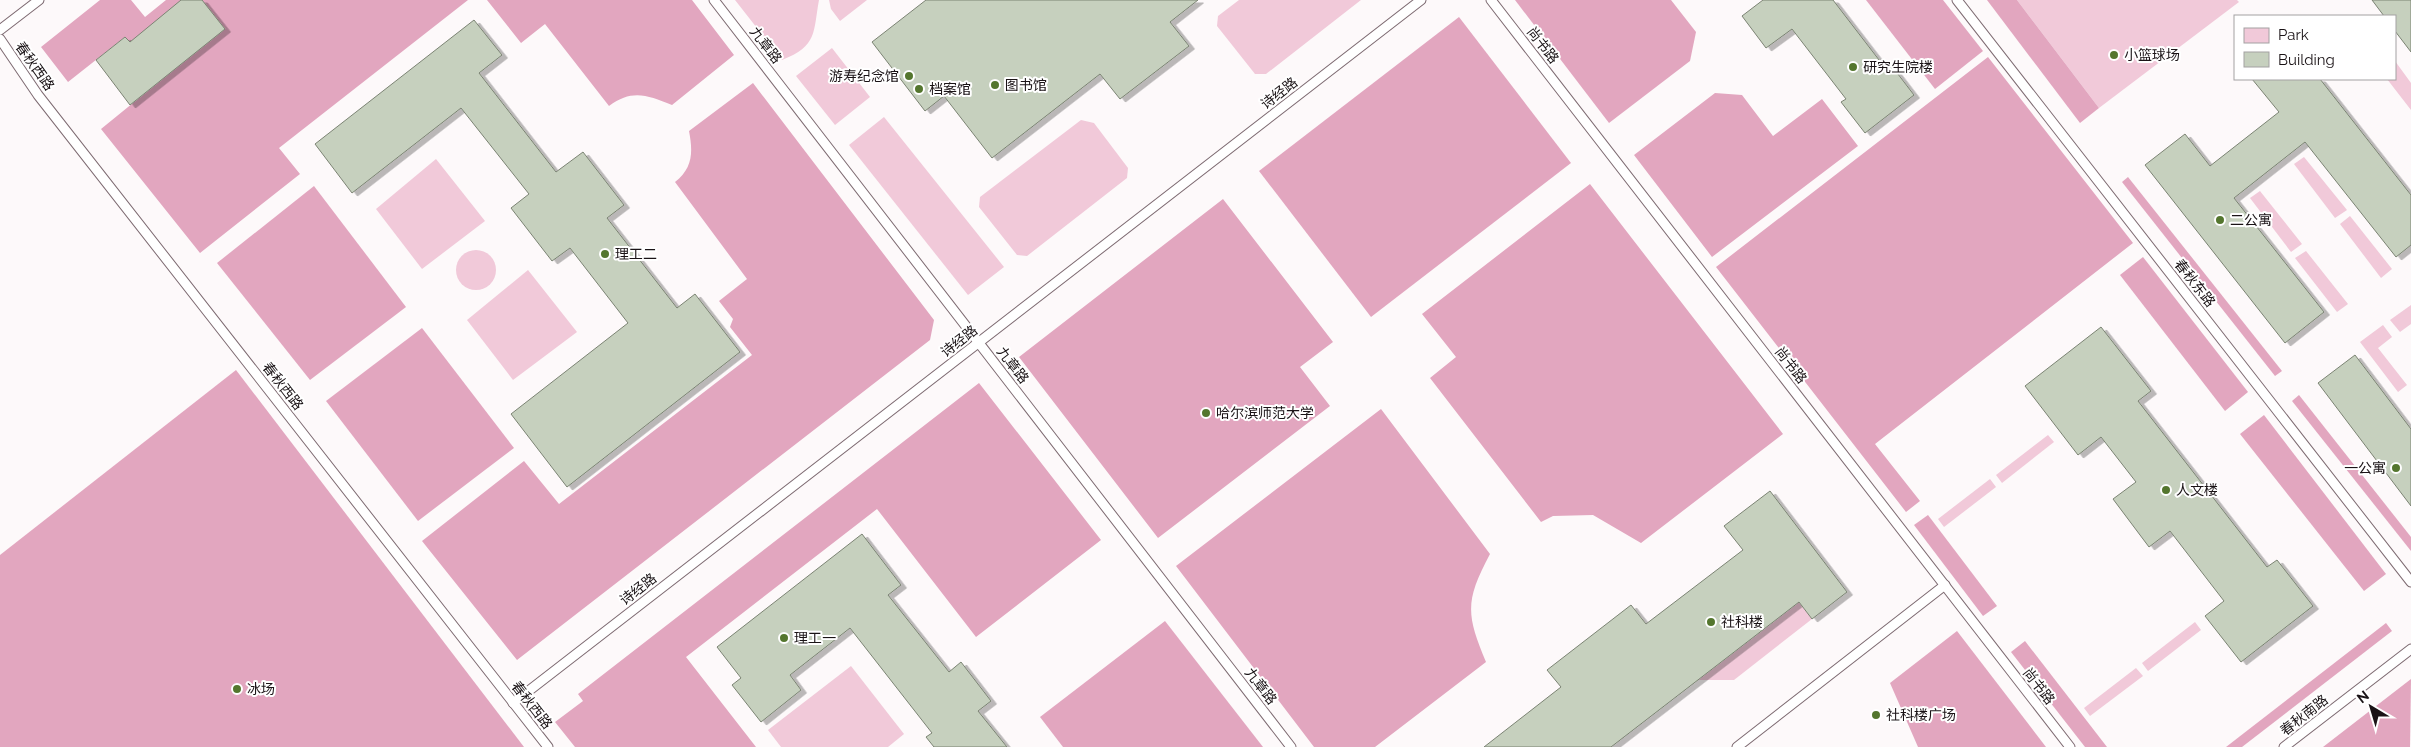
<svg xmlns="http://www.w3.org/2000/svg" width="2411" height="747" font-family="Raleway,'Noto Sans SC',sans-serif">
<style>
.green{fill:#f1c9d9}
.forest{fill:#e2a6bf}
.building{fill:#c6d0be;stroke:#7b8373;filter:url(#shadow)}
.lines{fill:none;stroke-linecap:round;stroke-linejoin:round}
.lane-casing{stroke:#7e6b72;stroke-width:11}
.lane{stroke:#fff;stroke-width:9}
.poi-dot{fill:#54762e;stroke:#fff;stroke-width:2}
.labels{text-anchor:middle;stroke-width:4;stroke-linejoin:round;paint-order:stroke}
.street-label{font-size:14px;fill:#1a1316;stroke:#fff}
.poi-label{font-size:14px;fill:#1a1316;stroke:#fff;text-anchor:start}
</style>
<defs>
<filter id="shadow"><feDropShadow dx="5.5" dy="3" stdDeviation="0" flood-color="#0004"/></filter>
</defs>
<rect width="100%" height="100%" fill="#fdf9fa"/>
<g class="green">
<path d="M735,0H819C813,32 818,46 782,60Z"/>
<polygon points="829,0 867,0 840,21 831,9"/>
<polygon points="1239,0 1361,0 1266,74 1255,74 1217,26 1218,16"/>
<polygon points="2017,0 2237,0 2239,2 2099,108"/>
<polygon points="832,48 870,97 835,125 796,76"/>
<polygon points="2395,61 2411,83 2411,110 2387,79 2395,79"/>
<polygon points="884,117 1004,267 968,295 849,145"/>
<polygon points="1081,120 1094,123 1128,168 1127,178 1027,256 1017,255 979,207 980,197"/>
<polygon points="2304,157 2347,210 2335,218 2294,164"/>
<polygon points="436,159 485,221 422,269 376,209"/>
<polygon points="2260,191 2302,244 2291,252 2250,198"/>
<polygon points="2350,216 2392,269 2381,278 2340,224"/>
<circle cx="476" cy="270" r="20"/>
<polygon points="2306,251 2348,304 2337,312 2295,258"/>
<polygon points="528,270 577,332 513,380 467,320"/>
<polygon points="2411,305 2411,324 2400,332 2390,320"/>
<polygon points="2383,325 2392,337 2378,348 2407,385 2398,392 2360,342"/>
<polygon points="2048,435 2054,442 2002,483 1996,475"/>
<polygon points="1990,479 1996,487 1944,527 1938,519"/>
<polygon points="1799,602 1812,619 1734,680 1698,680"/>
<polygon points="2195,622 2201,630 2148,671 2142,663"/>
<polygon points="851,666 904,734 888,747 781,747 768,730"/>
<polygon points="2136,668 2143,676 2090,716 2084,708"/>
</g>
<g class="forest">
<polygon points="100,0 131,0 145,17 166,0 468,0 279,148 300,174 200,253 101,129 160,81 125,37 68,82 41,47"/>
<path d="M487,0H692L734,55L672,105C647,95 632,89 609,106L545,24L521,43Z"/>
<polygon points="1515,0 1671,0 1696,32 1690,61 1609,123"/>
<polygon points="1866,0 1943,0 1983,51 1935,89"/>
<polygon points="1987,0 2017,0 2099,108 2080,123"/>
<polygon points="1459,17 1571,163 1371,317 1259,171"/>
<polygon points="1988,57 2133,243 1875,444 1920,501 1906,512 1716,267"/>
<path d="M753,83L934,320L930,340L517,660L422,541L524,461L559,504L752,355L730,327L733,319L719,301L747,279L675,182C693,168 693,152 689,131Z"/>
<polygon points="1715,93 1742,95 1773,136 1822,99 1858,146 1712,257 1634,155"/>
<polygon points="2128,177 2282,371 2275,376 2122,182"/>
<polygon points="1590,184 1783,434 1641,543 1593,515 1553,516 1541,522 1430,378 1456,357 1422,314"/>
<polygon points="314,186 406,307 310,380 217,263"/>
<polygon points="1223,199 1333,342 1300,367 1330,406 1158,538 1019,357"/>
<polygon points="2143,257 2248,392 2225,411 2120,275"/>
<polygon points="422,328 514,448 418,521 326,401"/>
<polygon points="236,370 524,747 0,747 0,555"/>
<polygon points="979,383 1101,540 976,637 877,509 686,657 756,747 575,747 555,722 583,701 578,694"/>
<polygon points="2299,395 2411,537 2411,551 2292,401"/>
<path d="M1381,409L1490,554C1465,601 1466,614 1486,662L1375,747H1314L1176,566Z"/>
<polygon points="2264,415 2386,574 2364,591 2240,434"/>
<polygon points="1928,515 1997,606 1983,616 1914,525"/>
<polygon points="1165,621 1263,747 1063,747 1040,717"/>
<polygon points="2386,623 2392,631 2242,747 2226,747"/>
<polygon points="1957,631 2046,747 1918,747 1890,683"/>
<polygon points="2025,641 2107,747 2085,747 2011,652"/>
<polygon points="2411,679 2410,747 2323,747"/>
</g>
<g class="building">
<polygon points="181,0 202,0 225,29 130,105 96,60 125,37 130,42"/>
<polygon points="926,0 1198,0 1170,22 1189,46 1120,99 1100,74 992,158 944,96 925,111 872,42"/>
<polygon points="1763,0 1833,0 1886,69 1891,65 1914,95 1865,133 1841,102 1846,99 1792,29 1766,48 1742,16"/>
<polygon points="2372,0 2411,0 2411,52 2395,31 2395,16 2384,16"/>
<polygon points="474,20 502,55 479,73 556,172 583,152 624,205 607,218 677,308 695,294 740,352 567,487 511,414 628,323 570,248 552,261 511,208 529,194 461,108 352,193 315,144"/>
<polygon points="2252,79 2320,79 2411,195 2411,245 2396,257 2305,142 2234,198 2324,312 2285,343 2145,165 2185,134 2210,166 2279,112"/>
<polygon points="2101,327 2151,391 2138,401 2267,567 2277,560 2313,606 2241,662 2205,616 2224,601 2170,531 2149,547 2113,499 2136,482 2101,437 2078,455 2025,386"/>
<polygon points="2355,355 2411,429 2411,506 2318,383"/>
<polygon points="1770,491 1847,592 1812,619 1799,602 1611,747 1484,747 1561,687 1547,670 1631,605 1646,624 1743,550 1724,526"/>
<polygon points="862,534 901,585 888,595 949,672 961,662 991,701 978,711 1007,747 934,747 926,737 932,733 850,628 790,675 801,690 761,722 732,685 741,678 717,647"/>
</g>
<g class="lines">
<g class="lane-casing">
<g id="lane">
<polyline points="714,0 1291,747"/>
<polyline points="1491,0 2070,747"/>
<polyline points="1957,0 2411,582"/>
<polyline points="0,30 39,0"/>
<polyline points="0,39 38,95 548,747"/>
<polyline points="513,703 1421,0"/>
<polyline points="1737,747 1945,585"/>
<polyline points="2284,747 2411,649"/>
</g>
</g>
<use href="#lane" class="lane"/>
</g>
<g class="poi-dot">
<circle cx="2114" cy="55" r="5"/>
<circle cx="1853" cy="67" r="5"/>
<circle cx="909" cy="76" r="5"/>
<circle cx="995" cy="85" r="5"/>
<circle cx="919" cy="89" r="5"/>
<circle cx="2220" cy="220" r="5"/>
<circle cx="605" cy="254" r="5"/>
<circle cx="1206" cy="413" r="5"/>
<circle cx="2396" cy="468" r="5"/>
<circle cx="2166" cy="490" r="5"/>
<circle cx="1711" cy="622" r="5"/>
<circle cx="784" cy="638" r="5"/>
<circle cx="237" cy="689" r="5"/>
<circle cx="1876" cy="715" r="5"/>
</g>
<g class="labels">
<g class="street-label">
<text transform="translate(766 45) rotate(52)" y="5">九章路</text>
<text transform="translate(1543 45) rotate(52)" y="5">尚书路</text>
<text transform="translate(35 66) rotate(55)" y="5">春秋西路</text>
<text transform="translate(1279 93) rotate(-38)" y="5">诗经路</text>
<text transform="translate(2195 283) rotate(52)" y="5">春秋东路</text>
<text transform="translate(959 341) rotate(-38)" y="5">诗经路</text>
<text transform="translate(1013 365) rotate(52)" y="5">九章路</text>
<text transform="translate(1791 365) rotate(52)" y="5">尚书路</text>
<text transform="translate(283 386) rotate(52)" y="5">春秋西路</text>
<text transform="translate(638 589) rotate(-38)" y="5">诗经路</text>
<text transform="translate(1261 686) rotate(52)" y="5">九章路</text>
<text transform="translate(2039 686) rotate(52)" y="5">尚书路</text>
<text transform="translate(532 705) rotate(52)" y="5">春秋西路</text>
<text transform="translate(2304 715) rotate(-38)" y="5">春秋南路</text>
</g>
<g class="poi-label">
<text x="2124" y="60">小篮球场</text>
<text x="1863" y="72">研究生院楼</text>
<text x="899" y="81" text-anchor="end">游寿纪念馆</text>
<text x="1005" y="90">图书馆</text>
<text x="929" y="94">档案馆</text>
<text x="2230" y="225">二公寓</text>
<text x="615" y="259">理工二</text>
<text x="1216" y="418">哈尔滨师范大学</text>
<text x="2386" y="473" text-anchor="end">一公寓</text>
<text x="2176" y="495">人文楼</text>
<text x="1721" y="627">社科楼</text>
<text x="794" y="643">理工一</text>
<text x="247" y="694">冰场</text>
<text x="1886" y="720">社科楼广场</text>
</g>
</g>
<rect x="2234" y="15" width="162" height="65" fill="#ffffff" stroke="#a3a1a2"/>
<rect x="2244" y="28" width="25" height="15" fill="#f1c9d9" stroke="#a3a1a2"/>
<text x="2278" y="40" font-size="15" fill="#1a1316">Park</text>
<rect x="2244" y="52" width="25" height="15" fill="#c6d0be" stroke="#a3a1a2"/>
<text x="2278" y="65" font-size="15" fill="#1a1316">Building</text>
<g transform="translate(2371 707) rotate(322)" stroke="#ffffff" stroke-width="4" paint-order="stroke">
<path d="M0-4L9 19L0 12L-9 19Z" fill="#1a1316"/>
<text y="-8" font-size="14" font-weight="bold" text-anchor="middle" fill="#1a1316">N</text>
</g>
</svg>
